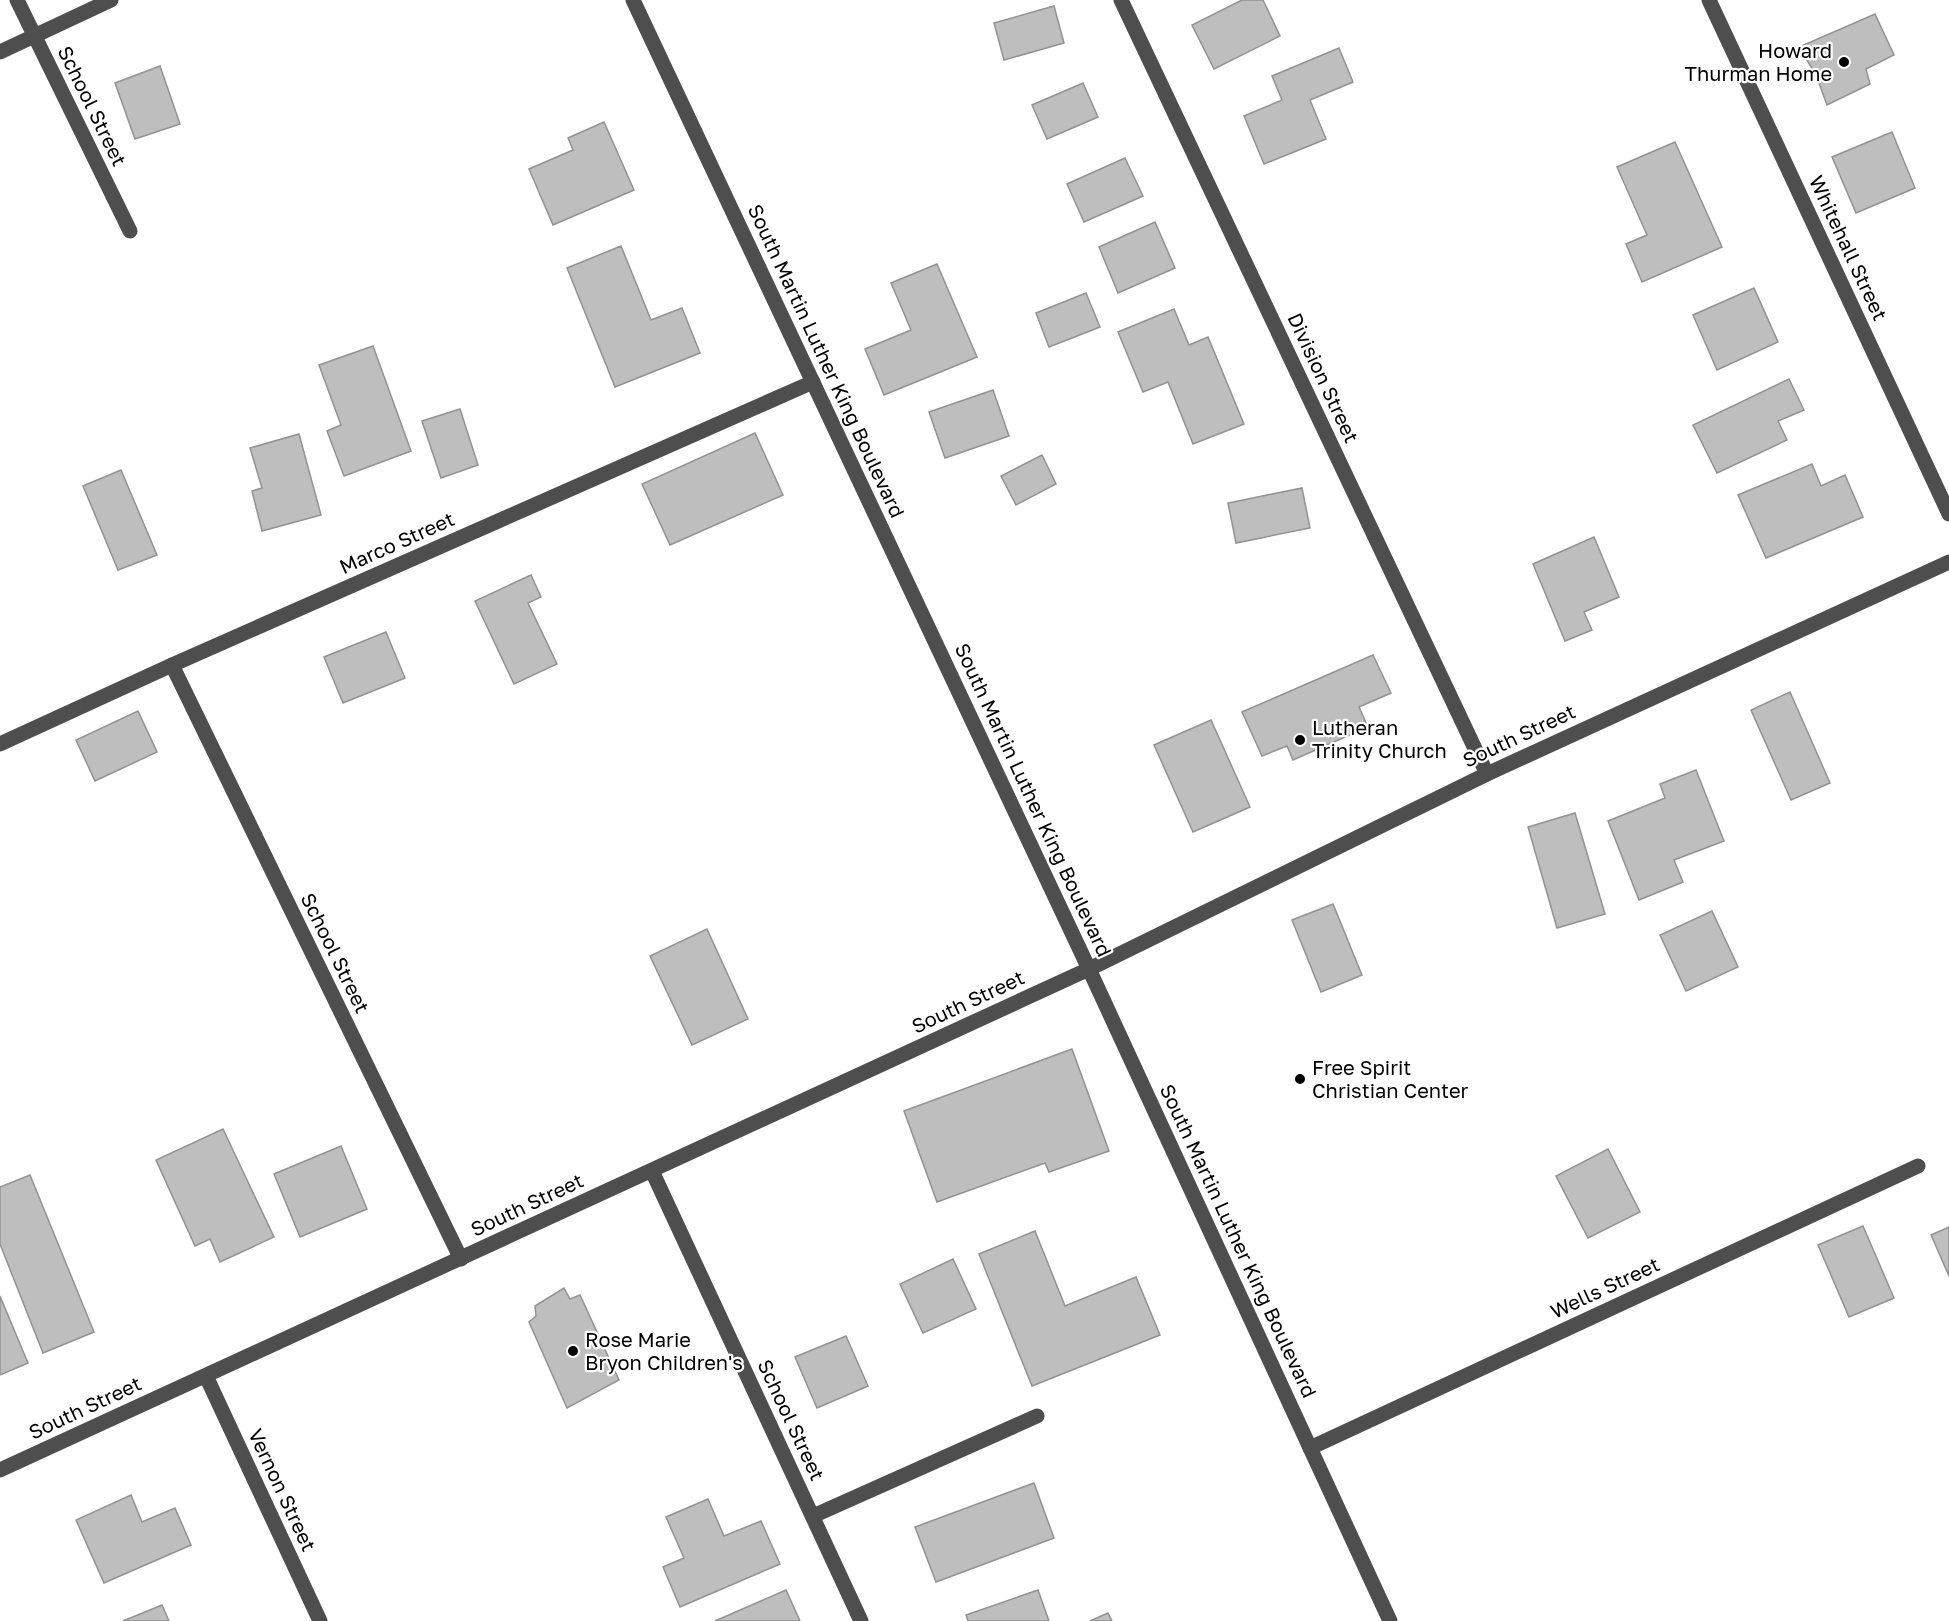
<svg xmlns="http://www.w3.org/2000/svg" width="1949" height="1621" font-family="'Golos Text',sans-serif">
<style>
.building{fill:#bebebe;stroke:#929292;stroke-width:1.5}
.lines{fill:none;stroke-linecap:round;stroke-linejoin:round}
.minor{stroke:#4e4e4e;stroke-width:15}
.poi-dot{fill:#000;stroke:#fff;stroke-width:2}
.labels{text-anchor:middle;stroke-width:4.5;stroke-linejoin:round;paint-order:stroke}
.poi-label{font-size:20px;fill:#000;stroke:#fff;text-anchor:start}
.street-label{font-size:20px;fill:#000;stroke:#fff}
</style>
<rect width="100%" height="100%" fill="#fff"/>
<g class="building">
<polygon points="1242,0 1263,0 1280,36 1214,69 1192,25"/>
<polygon points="1054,6 1064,43 1004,60 994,23"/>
<polygon points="1875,14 1894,55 1866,69 1870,84 1827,105 1816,75 1799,47"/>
<polygon points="1339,48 1353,82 1310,100 1326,139 1264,164 1244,116 1282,100 1272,76"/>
<polygon points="160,66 180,124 135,139 115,83"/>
<polygon points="1083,83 1098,117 1047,139 1032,105"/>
<polygon points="604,122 634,190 553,225 529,169 573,150 568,138"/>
<polygon points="1892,132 1915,188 1856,213 1832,157"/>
<polygon points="1675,142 1722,247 1642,282 1626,244 1647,235 1617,167"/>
<polygon points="1125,158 1143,196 1084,222 1067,184"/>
<polygon points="1155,222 1175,268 1118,293 1099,247"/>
<polygon points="621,246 651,320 682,308 700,353 615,387 567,268"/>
<polygon points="937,264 977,357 884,395 865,349 911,330 891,283"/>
<polygon points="1754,288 1778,342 1717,370 1693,315"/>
<polygon points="1086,293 1100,327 1049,347 1036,313"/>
<polygon points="1174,309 1189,345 1208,337 1244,424 1193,444 1168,382 1143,392 1118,332"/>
<polygon points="373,346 411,451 344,476 327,431 341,425 319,365"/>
<polygon points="1789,379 1804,410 1778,421 1787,440 1717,473 1693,425"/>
<polygon points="993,390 1009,436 945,458 929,412"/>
<polygon points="460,409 478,465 441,478 422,421"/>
<polygon points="755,433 783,495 670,545 642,484"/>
<polygon points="299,434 321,515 262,531 252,491 262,488 250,448"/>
<polygon points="1042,455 1056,484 1016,505 1001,476"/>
<polygon points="1812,464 1821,486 1845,475 1863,517 1766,558 1738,495"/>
<polygon points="121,470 157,555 118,570 83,486"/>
<polygon points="1302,488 1310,528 1236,543 1228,503"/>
<polygon points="1594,537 1619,597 1584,612 1592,630 1565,641 1533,564"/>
<polygon points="531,575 541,597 528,603 557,664 514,684 475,601"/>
<polygon points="386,632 405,678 343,703 324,657"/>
<polygon points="1373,655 1391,693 1359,707 1368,727 1293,760 1287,746 1262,756 1242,712"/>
<polygon points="1790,692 1830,783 1791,800 1751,710"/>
<polygon points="138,711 157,752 95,781 76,740"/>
<polygon points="1211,720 1250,807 1193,832 1154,745"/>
<polygon points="1696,770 1724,841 1674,860 1683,882 1639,900 1608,821 1665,798 1660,784"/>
<polygon points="1575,813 1605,914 1557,928 1528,827"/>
<polygon points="1333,904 1362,975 1321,992 1292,920"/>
<polygon points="1712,911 1738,967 1686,991 1660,935"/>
<polygon points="707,929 748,1019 692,1045 650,956"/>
<polygon points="1072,1049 1109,1151 1049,1172 1045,1163 937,1202 904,1111"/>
<polygon points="223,1129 274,1237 220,1262 210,1239 195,1246 156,1160"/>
<polygon points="341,1146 367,1209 300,1237 274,1174"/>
<polygon points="1608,1149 1640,1212 1588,1238 1556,1176"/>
<polygon points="30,1175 94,1332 43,1353 0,1244 0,1187"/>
<polygon points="1863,1226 1894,1298 1849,1317 1818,1245"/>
<polygon points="1949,1227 1949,1276 1931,1235"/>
<polygon points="1035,1231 1065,1306 1136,1277 1160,1335 1032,1386 979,1254"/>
<polygon points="953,1259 976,1309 923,1333 900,1284"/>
<polygon points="564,1288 570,1299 580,1295 619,1380 567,1408 529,1322 536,1316 535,1306"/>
<polygon points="0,1296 28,1363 0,1375"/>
<polygon points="846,1336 868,1386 817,1408 795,1357"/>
<polygon points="1034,1483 1054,1538 936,1582 915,1527"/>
<polygon points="131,1495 142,1522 175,1508 191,1545 104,1583 76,1520"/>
<polygon points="708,1499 724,1536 761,1521 780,1564 680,1607 663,1567 684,1558 666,1517"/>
<polygon points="786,1590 800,1621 715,1621"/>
<polygon points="1038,1590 1049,1621 968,1621 966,1615"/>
<polygon points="162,1605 169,1621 123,1621"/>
<polygon points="1108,1613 1112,1621 1090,1621"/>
</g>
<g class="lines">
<g class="minor">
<polyline points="17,0 130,231"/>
<polyline points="633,0 1089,969 1390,1621"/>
<polyline points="1121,0 1487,774"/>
<polyline points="1709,0 1949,514"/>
<polyline points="0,52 111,0"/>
<polyline points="172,665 461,1259"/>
<polyline points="0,744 172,665 813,382"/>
<polyline points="652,1171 861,1621"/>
<polyline points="206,1376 320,1621"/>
<polyline points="1310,1448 1918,1166"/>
<polyline points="0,1470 1089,969 1487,774 1949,562"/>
<polyline points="813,1516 1037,1416"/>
</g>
</g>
<g class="poi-dot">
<circle cx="1844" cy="62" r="6"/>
<circle cx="1300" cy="740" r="6"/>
<circle cx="1300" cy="1079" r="6"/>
<circle cx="573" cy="1351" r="6"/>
</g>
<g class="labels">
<g class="poi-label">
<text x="1832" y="58" text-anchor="end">Howard<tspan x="1832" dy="23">Thurman Home</tspan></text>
<text x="1312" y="735">Lutheran<tspan x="1312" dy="23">Trinity Church</tspan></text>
<text x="1312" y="1075">Free Spirit<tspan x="1312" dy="23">Christian Center</tspan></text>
<text x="585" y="1347">Rose Marie<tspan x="585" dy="23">Bryon Children's</tspan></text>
</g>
<g class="street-label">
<text transform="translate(92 106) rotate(64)" y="7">School Street</text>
<text transform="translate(1848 248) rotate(65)" y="7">Whitehall Street</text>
<text transform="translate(826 361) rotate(65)" y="7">South Martin Luther King Boulevard</text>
<text transform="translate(1323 378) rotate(65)" y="7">Division Street</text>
<text transform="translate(397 543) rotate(-24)" y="7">Marco Street</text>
<text transform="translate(1519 736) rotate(-25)" y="7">South Street</text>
<text transform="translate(1033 800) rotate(65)" y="7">South Martin Luther King Boulevard</text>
<text transform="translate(335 953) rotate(64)" y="7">School Street</text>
<text transform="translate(968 1002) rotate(-25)" y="7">South Street</text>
<text transform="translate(527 1205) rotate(-25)" y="7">South Street</text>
<text transform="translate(1238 1241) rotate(65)" y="7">South Martin Luther King Boulevard</text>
<text transform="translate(1605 1288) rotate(-25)" y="7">Wells Street</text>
<text transform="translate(85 1408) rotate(-25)" y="7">South Street</text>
<text transform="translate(791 1420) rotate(65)" y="7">School Street</text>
<text transform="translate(282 1490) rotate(65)" y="7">Vernon Street</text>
</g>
</g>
</svg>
